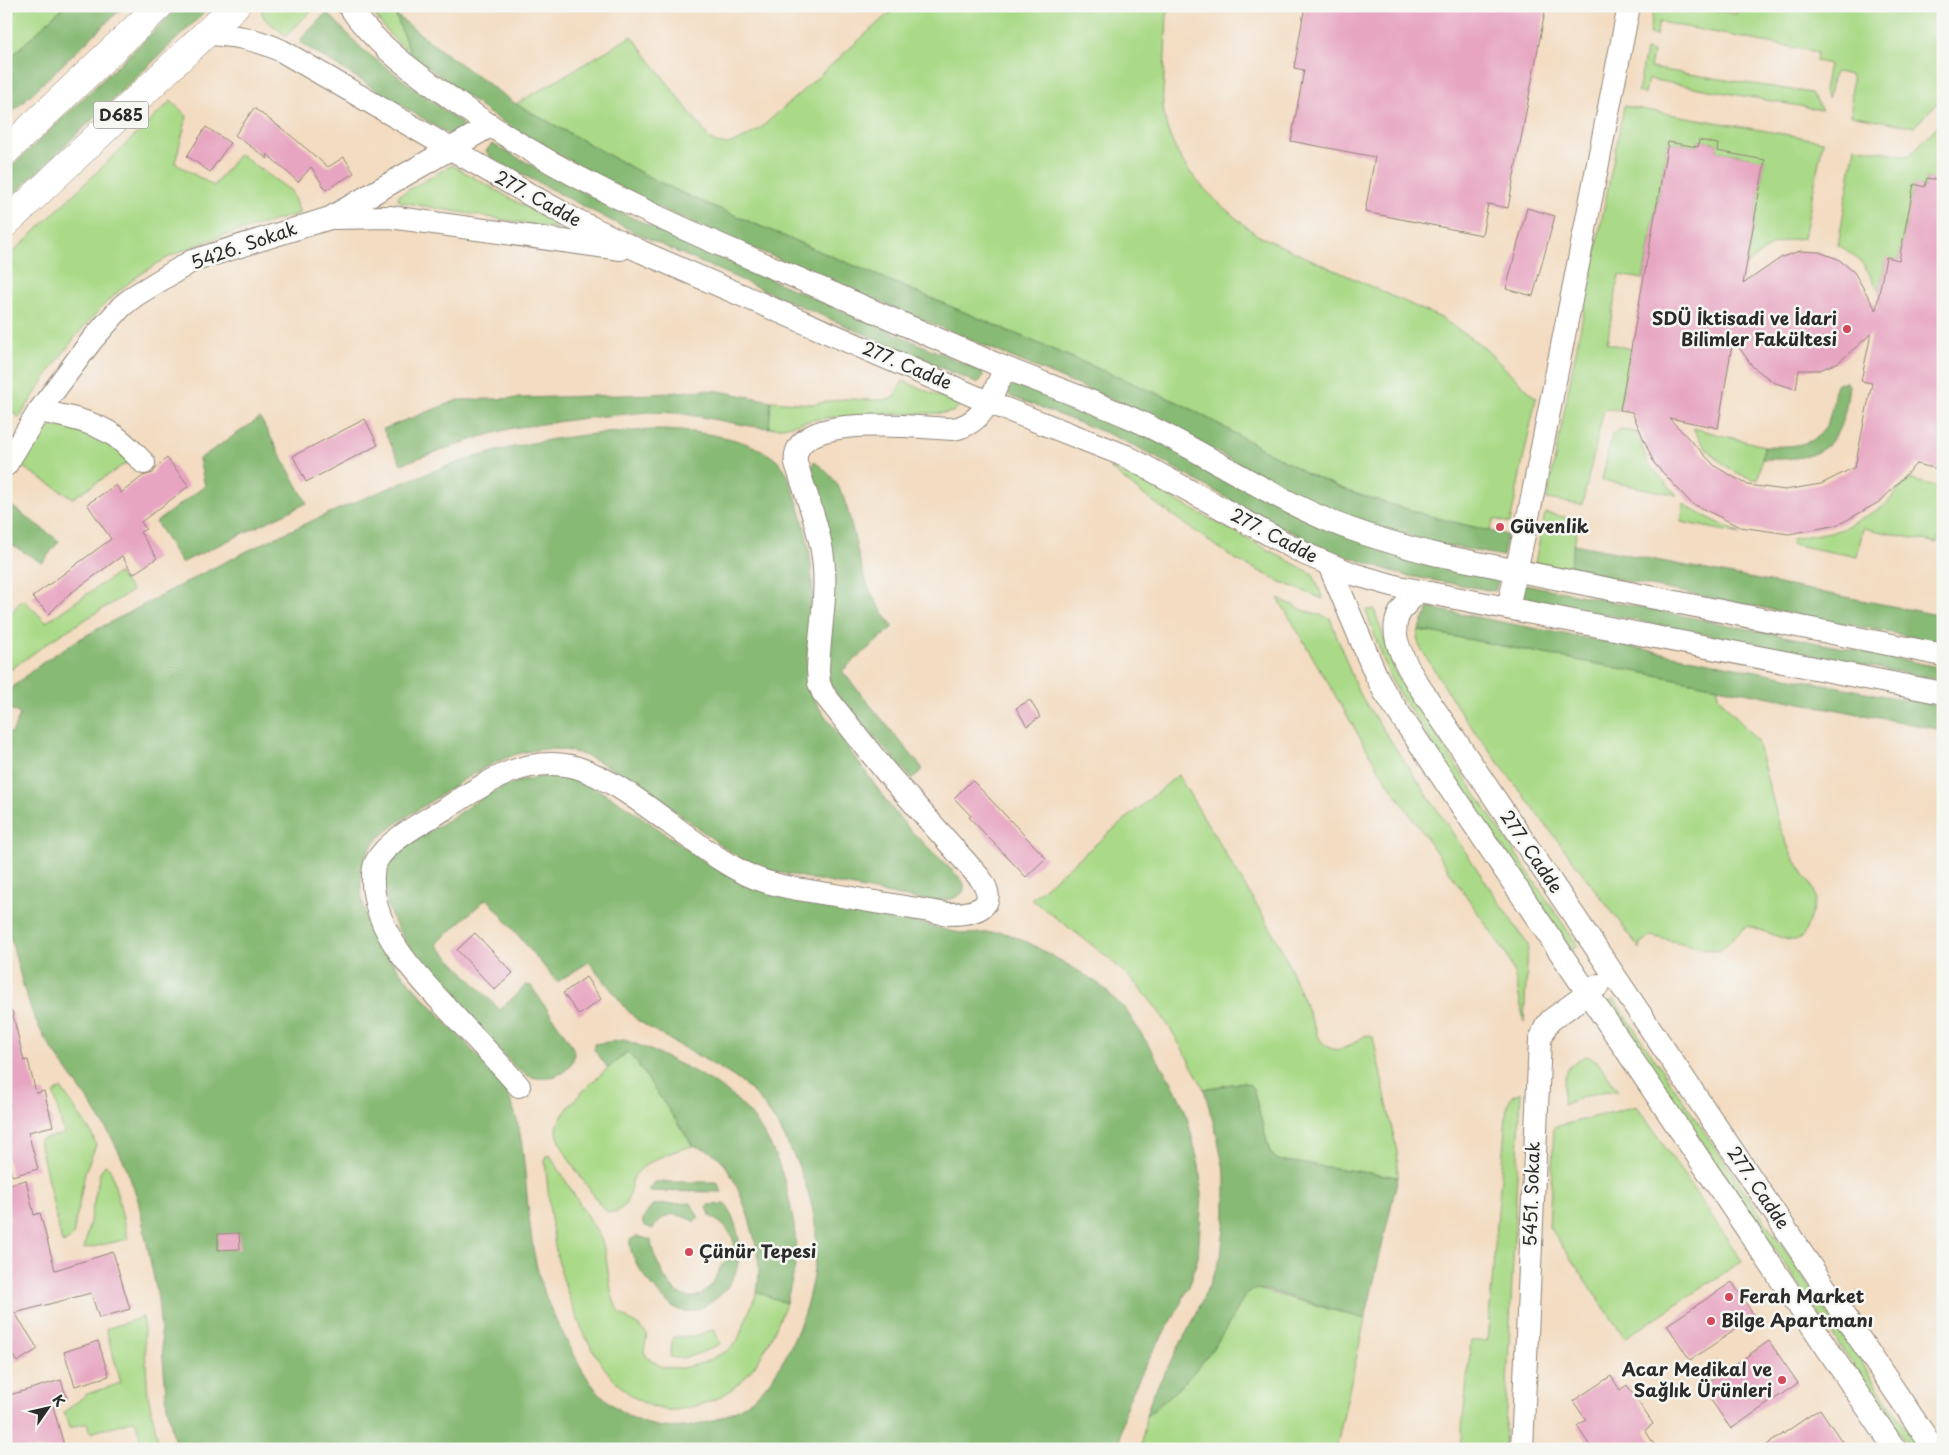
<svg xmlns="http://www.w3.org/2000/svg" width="1949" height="1455" font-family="'Playpen Sans',sans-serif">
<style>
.green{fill:#aada88;stroke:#6a825a}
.forest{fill:#87ba74;stroke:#597250}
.building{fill:#e7a5c1;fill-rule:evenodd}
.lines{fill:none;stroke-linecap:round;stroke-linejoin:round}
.minor-casing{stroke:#8f8476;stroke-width:24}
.highway-casing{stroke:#8f8476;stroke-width:29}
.minor{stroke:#fff;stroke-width:22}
.highway{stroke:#fff;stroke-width:28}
.poi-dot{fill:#d1495b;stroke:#f6f6f2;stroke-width:2}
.labels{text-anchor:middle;stroke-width:5;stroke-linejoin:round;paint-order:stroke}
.shield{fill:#f6f6f2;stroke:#686867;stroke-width:1}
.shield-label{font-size:16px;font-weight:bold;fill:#2b2b2b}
.street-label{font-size:18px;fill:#2b2b2b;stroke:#f6f6f2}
.poi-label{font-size:18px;font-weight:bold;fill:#2b2b2b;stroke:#f6f6f2;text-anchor:start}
</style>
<rect width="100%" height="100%" fill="#f6f6f2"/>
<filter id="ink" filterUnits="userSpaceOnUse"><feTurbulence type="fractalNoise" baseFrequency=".02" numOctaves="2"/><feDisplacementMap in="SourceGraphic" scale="10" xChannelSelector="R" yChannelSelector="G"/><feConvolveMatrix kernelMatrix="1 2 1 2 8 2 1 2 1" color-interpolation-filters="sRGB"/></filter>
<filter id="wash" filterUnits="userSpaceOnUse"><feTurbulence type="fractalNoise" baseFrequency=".0096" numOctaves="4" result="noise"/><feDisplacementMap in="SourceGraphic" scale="20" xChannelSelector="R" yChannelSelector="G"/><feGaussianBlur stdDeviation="1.12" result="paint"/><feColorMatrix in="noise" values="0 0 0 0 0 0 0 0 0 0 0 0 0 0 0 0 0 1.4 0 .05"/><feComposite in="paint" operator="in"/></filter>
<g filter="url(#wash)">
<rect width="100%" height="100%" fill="#f3dcc1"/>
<g class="green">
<polygon points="6,6 64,6 6,62"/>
<polygon points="262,6 316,6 286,36 264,18 262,14"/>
<polygon points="368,6 392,6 411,54 390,35"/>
<path d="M897,6H1169L1167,14C1166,34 1165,55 1164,75C1164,85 1162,96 1163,106C1168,163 1214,201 1257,235L1441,318L1481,345L1536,398L1510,523L1494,519L1490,531L1437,518L1353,493L1308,474L1182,404L684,194L647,176L516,104L632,36L709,138C722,153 748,137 762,127Z"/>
<polygon points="1654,6 1694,6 1736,14 1737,6 1930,6 1943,26 1943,106 1938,102 1914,127 1851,115 1852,78 1850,75 1837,72 1834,74 1828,98 1824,91 1829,64 1816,61 1817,52 1659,22 1656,36 1649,34"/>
<polygon points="1646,50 1653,52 1650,68 1811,93 1822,110 1648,79 1645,94 1638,92"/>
<path d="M171,101L187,116L175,163L214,186L239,154L291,191L300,213C256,227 208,237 167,258C99,294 60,355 19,418L6,406V259Z"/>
<path d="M1624,106L1823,141L1804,238C1775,241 1767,246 1746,266L1765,160L1717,151L1718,144L1699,140L1698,147L1668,142L1643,279L1619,275L1607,343L1631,349L1620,410L1604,409L1582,505L1547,499Z"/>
<path d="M1939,124L1943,126V181L1927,178L1925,187L1914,185L1899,260L1886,258L1879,292C1868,269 1861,258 1838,245L1855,147L1909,156Z"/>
<polygon points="452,165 552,222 557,229 401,202 399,200 398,196 401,194"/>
<path d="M903,381L960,405L953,412L945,413C905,414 866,414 826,418C806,420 789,428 769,428L771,401L812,404L844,399L887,400L893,398Z"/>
<polygon points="48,422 112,443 128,462 73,498 21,466"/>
<path d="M1693,428L1764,446L1758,480C1731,475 1705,452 1693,428Z"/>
<polygon points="1621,430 1636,432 1649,465 1677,495 1602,480 1612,435"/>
<polygon points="1109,467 1147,485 1313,574 1323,599 1281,582 1235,559 1138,491"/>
<polygon points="1909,479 1943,488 1943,521 1937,543 1863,528 1857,557 1791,544 1792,539 1840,530 1884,506"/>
<polygon points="1684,503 1689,508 1741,534 1681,522"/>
<polygon points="1545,513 1579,520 1569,570 1535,563"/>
<path d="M118,573L132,591L53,639L6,673C6,649 0,614 24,600L46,622Z"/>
<polygon points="1278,598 1303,610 1330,618 1355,684 1364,701 1528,945 1524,1022 1515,976 1507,955 1378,768"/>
<polygon points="1374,609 1396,674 1407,692 1578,946 1572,950 1400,695 1390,678 1366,611"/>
<polygon points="1419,630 1718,687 1718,696 1757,741 1780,827 1791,854 1814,890 1816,900 1805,932 1801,938 1795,940 1787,940 1755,928 1746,926 1721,950 1715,951 1651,936 1640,943 1640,949 1461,713 1420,647 1417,638"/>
<path d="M1178,775L1271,929L1284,954L1318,1036C1332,1060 1348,1047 1366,1035L1373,1037L1397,1152L1398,1177L1278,1160L1270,1153L1253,1089L1243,1082L1204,1089C1185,1053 1166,1016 1138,986C1107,953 1067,927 1031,899Z"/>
<polygon points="1614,999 1920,1449 1910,1449 1608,1003"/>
<path d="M628,1052L631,1054L693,1146C676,1150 643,1161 634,1177C627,1191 633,1201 617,1212H608L602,1207C590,1189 559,1151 557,1131C555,1111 612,1064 628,1052Z"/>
<path d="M1587,1056L1597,1061L1618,1091C1598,1090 1581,1098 1563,1105C1564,1083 1561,1064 1587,1056Z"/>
<polygon points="61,1088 92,1134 96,1145 85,1172 73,1236 68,1241 62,1243 39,1140 64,1134 54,1094"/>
<polygon points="1521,1092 1504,1449 1460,1449 1471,1341 1487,1341 1507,1105 1512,1096"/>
<polygon points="1637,1106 1742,1261 1625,1338 1549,1227 1554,1127"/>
<path d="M550,1155L601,1239C609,1259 608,1297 619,1311C627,1321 640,1324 647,1334L644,1352L647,1357L662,1367L681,1368L703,1363L727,1351L737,1342L757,1292L786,1303C767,1350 749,1392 696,1406C686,1408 676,1411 666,1410C607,1401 576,1323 561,1272C551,1236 549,1197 545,1160L547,1156Z"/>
<polygon points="105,1165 109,1167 112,1174 128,1239 84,1249 100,1173"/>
<path d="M1257,1289L1365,1319L1336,1449H1141L1146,1416C1192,1380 1218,1347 1245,1295L1251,1290Z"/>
<polygon points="143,1317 148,1396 160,1449 143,1449 135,1420 90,1433 87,1423 69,1428 64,1412 87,1394 121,1383 106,1329"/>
<path d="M714,1329L720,1344C704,1351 687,1361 670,1357L673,1337L696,1336Z"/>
</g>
<g class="forest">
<polygon points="64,6 124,6 6,118 6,62"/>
<polygon points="180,6 211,6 6,202 6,172"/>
<polygon points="327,12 363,50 461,123 463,126 456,132 448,134 302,44 301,39"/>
<polygon points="395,14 442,51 516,104 647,176 684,194 1182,404 1308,474 1353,493 1437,518 1507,535 1503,556 1439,544 1384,529 1321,506 1127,406 670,213 536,143 489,113 411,54"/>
<polygon points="492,144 620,212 705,251 981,371 983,376 980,381 976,383 666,247 610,220 491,158 486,151"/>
<path d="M1846,382L1849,385C1842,448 1824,461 1762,459L1764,446C1816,448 1830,439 1835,386L1837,383Z"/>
<polygon points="1011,383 1119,423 1496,577 1498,581 1495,591 1403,575 1331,551 1259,516 1141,449 1111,435 1010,396 1007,391"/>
<polygon points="704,390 719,391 771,401 769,428 750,426 679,413 648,412 585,418 513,428 483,436 401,464 383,429 458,400 655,394"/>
<polygon points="260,418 307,503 181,563 156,522 205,486 199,459"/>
<path d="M653,430C690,430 757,436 782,466C788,473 790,482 793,490C807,527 814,566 812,606C810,644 799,670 818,706L895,813L911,831L959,877L964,884V891C954,903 935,900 921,900L766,870C742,862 722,846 702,831C672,809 642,784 609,767C598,761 586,755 574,752C526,740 483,767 445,792C425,806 382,829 370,849C354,873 361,912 375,936C388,959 406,979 424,998C451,1028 480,1057 505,1088C525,1128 524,1173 529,1216C531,1237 534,1258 540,1279C546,1302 558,1324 569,1345C577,1360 584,1375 594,1387C617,1414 648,1431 684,1427C714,1424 749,1408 768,1383C800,1344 821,1273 815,1223C811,1185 782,1124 756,1096C743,1081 726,1072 709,1062C685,1048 660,1035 637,1020L629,1012L589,962L557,982L487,898L436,944L500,1010L526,985L531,986L571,1044C572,1047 574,1050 574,1053C574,1074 545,1083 529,1076C513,1069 494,1043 482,1030C451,997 359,911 391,863C404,845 441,825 460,812C552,748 589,780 670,837C683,845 696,857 709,864C716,867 725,869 732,871C748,875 763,880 779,884C836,900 893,916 950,931L966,934L1002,932L1029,943L1072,967L1099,984L1126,1010L1171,1081L1185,1110L1199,1165L1202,1195L1198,1257L1190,1284L1176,1313L1150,1356L1127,1403L1121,1431L1120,1449H176L167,1406L158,1298L138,1200L125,1164L112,1138L92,1106L45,1039L34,1017L24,989L6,920V731L12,733L20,714L6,707V694C46,653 100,628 149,602C218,564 288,530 360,500C412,478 464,458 518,446C562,436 608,432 653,430Z"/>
<path d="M814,461C823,468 832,476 838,486C852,510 855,553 866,581C872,598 883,612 893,627L842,671L923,769L912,779L837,695L830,684L828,674L826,522L812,471Z"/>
<polygon points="6,502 59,541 42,563 6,541"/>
<polygon points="1574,544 1943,616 1943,643 1569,570"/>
<polygon points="1524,584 1943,668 1943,681 1518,597"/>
<polygon points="1429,608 1943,707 1943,730 1419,630"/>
<path d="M624,1040C643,1046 660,1054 677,1063C696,1072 716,1083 732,1096C765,1123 784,1168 791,1209C795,1227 797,1247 795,1266C793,1278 789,1291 786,1303L757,1292C758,1284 759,1276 759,1268C759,1242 737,1173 718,1157C710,1150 704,1148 693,1146L631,1054L627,1052L608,1068L594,1049V1044Z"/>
<path d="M1243,1082L1250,1085L1253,1089L1270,1153L1278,1160L1398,1177L1365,1319L1267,1290C1257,1289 1253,1289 1245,1295C1218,1347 1192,1380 1146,1416L1152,1396L1195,1317L1221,1257L1225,1218V1174L1217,1136L1204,1089Z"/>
<polygon points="654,1182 717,1182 722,1192 648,1191"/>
<path d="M691,1203L699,1218L695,1222C676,1213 667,1209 653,1229L643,1225V1219L652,1205Z"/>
<path d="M724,1204C731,1209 732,1217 735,1224C746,1255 737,1287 708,1304C701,1308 692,1313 683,1311C670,1309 659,1294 651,1284C642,1273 629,1256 630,1240L637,1236L651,1240C652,1252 657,1262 662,1272C672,1292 689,1308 709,1288C714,1283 716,1275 720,1268C723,1263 729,1259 732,1253C739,1237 724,1224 711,1217L707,1207L708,1205Z"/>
</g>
<g id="blocks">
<g class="building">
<polygon points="1305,6 1546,6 1508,208 1488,204 1482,235 1365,212 1375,157 1291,141 1304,70 1294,68"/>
<polygon points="254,108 289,134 328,167 344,157 354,173 326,190 311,167 298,182 267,154 268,159 235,135"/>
<polygon points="206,127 230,143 210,172 187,156"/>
<path d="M1699,140L1718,144L1717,151L1765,160L1743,284L1782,257L1800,251L1819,252L1838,259L1854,272L1876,310L1886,257L1899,260L1914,184L1925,187L1927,178L1943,181V470L1916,464L1881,501L1838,525L1789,534L1740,527L1691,503L1654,463L1632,412L1620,410L1668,142L1698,147ZM1871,334L1861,381L1872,383L1855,467L1821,484L1785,490L1748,485L1716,467L1669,418L1718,428L1733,339L1753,367L1775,383L1796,389L1799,370H1820L1839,362Z"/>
<polygon points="1527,208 1555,216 1533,296 1506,289"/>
<polygon points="365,419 378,445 306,482 293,456"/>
<polygon points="167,458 189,486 141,522 146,529 140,532 157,558 133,574 122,556 68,595 49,614 32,597 111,539 87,504 116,485 121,493 143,476 153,473 157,466"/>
<polygon points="1030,700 1040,717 1027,726 1016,708"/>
<polygon points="972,780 1046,858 1026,877 969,817 971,816 954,798"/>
<polygon points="475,933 513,973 495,990 457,950"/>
<polygon points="586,977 601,999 579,1015 563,993"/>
<polygon points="12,1011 24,1061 28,1060 36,1093 44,1091 53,1126 28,1132 38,1169 12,1176 6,1155 6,1107 10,1107 6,1089 6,1012"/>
<polygon points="26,1180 34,1215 40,1213 55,1270 113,1252 130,1309 99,1318 91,1293 15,1313 38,1349 17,1362 6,1345 6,1221 10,1220 6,1204 6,1185"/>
<polygon points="239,1233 240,1249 218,1250 218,1234"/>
<polygon points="1732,1282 1755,1317 1690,1360 1667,1325"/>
<polygon points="98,1341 109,1376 75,1386 64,1352"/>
<polygon points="1769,1341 1798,1383 1731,1429 1702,1387"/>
<polygon points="1611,1376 1620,1390 1627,1385 1653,1424 1645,1430 1657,1449 1592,1449 1577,1426 1586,1420 1573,1401"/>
<polygon points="61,1380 67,1399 52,1403 65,1449 6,1449 6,1396"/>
<polygon points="1820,1409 1847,1449 1761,1449 1812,1414"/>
</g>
</g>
</g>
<g filter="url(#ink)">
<use href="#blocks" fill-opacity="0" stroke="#8f8476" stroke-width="1"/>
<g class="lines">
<g class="minor-casing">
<g id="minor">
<path d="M349,6C374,44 413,71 449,97C549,170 663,221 776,269C852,301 927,335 1003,367C1045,384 1088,399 1129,417C1199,448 1262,493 1332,522C1367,536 1402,546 1438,555L1943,655"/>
<path d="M206,34C234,35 257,39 282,51L534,197L572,218L642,252L988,402L1126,456L1305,554L1353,574L1399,587L1943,693"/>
<polyline points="333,218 390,217 621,249"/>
<path d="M39,411C64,416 93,421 115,436C125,443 135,454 144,463"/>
<polyline points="6,465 39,411 92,340 122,306 136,295 192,261 330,218 490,126"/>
<polyline points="1329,565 1375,673 1384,691 1895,1449"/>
<path d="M1419,591C1410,600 1398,610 1396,623C1392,641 1408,668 1417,683L1934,1449"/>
<polyline points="1508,608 1531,503 1629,6"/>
<path d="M519,1086C500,1064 480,1043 460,1022C425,983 377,940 373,885C373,877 372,870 376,862C387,840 427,820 448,807C486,783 523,756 571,766C586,769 599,777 613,784C658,810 696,848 742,872C771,887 804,890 835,895C873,902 911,908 948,914C973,914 1002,908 980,878L886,772L823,693L819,683L818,670C819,631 829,591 822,551C817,521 805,492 796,463C789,410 921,428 952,429C984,425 993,393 1005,368"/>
<polyline points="1522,1449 1540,1040 1546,1026 1551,1020 1599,985"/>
</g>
</g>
<g class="highway-casing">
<g id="highway">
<polyline points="6,151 159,6"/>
<polyline points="6,223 235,6"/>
</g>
</g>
<use href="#minor" class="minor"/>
<use href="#highway" class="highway"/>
</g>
</g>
<g class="poi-dot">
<circle cx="1847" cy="329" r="5"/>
<circle cx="1500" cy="527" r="5"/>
<circle cx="689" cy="1252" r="5"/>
<circle cx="1729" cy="1297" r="5"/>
<circle cx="1711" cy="1321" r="5"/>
<circle cx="1782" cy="1380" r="5"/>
</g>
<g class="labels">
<rect class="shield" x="93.5" y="101.5" width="55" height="27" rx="4"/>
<g class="shield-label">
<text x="121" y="121">D685</text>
</g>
<g class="street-label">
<text transform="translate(538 199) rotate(29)" y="6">277. Cadde</text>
<text transform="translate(244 246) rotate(-19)" y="6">5426. Sokak</text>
<text transform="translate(907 366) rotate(23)" y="6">277. Cadde</text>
<text transform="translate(1274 536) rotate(28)" y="6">277. Cadde</text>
<text transform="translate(1531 852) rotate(56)" y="6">277. Cadde</text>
<text transform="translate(1758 1188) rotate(56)" y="6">277. Cadde</text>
<text transform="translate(1532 1194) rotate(-88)" y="6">5451. Sokak</text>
</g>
<g class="poi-label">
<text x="1837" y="325" text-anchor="end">SDÜ İktisadi ve İdari<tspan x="1837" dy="21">Bilimler Fakültesi</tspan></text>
<text x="1510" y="533">Güvenlik</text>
<text x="699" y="1258">Çünür Tepesi</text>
<text x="1739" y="1303">Ferah Market</text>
<text x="1721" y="1327">Bilge Apartmanı</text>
<text x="1772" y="1376" text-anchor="end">Acar Medikal ve<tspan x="1772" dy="21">Sağlık Ürünleri</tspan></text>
</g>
</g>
<rect width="1949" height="1455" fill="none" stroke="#f6f6f2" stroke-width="25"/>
<g transform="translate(48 1408) rotate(56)" stroke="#f6f6f2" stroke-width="4" paint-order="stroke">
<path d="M0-4L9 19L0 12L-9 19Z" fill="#2b2b2b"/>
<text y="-8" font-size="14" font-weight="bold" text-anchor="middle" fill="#2b2b2b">K</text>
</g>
</svg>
